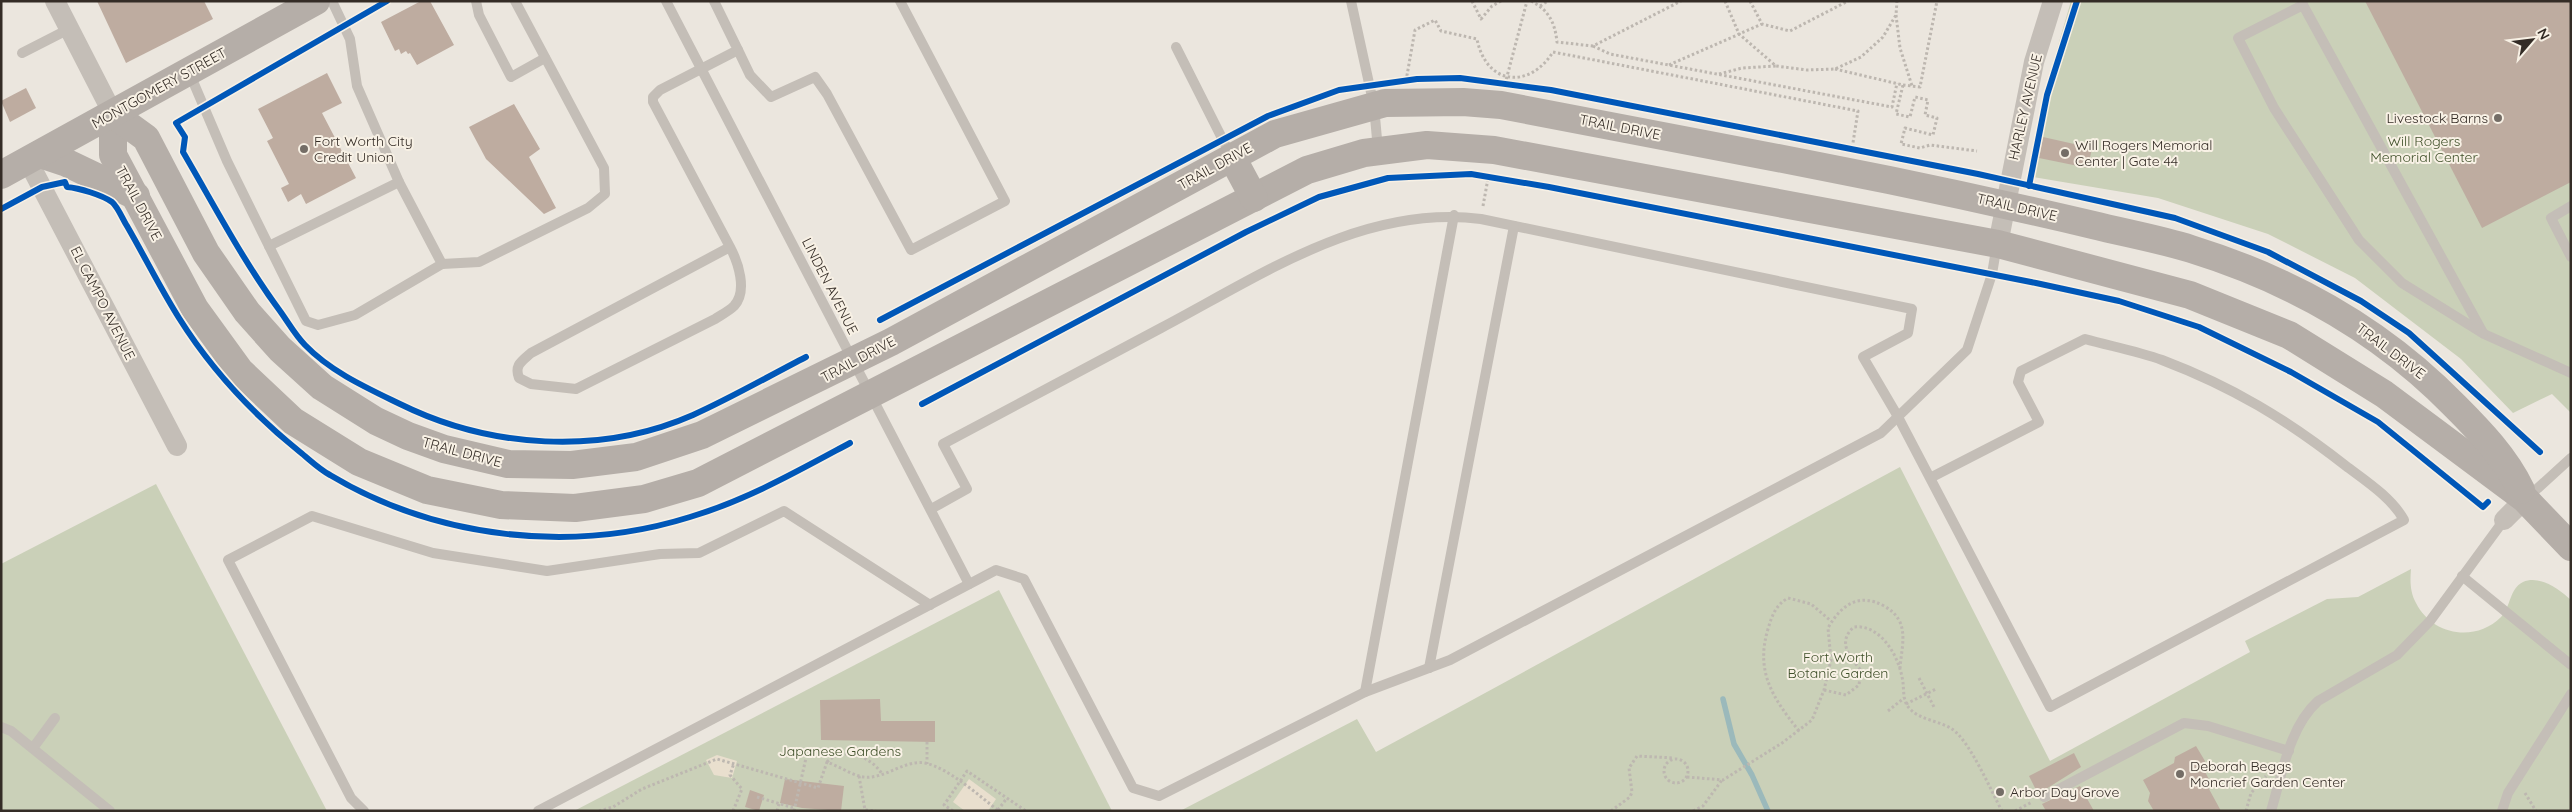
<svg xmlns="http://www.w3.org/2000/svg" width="2572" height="812" font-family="Quicksand,sans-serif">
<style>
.green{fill:#cad0b8}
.plaza{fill:#e9dfce}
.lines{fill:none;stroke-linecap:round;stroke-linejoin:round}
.stream{stroke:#9bb9bb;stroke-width:5.5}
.building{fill:#beaca0}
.path{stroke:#bdb7b0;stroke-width:3;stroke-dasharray:2.5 2.5;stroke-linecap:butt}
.lane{stroke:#c4beb7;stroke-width:10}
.street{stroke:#c4beb7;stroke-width:20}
.secondary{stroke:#b5aea8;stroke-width:28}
.cycleway-casing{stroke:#f8f1e5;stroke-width:9}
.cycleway{stroke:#0057b8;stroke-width:6}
.poi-dot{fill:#746d66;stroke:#f8f1e5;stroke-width:2}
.labels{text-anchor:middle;stroke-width:4;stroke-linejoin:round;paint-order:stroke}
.street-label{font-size:14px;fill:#342c26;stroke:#f8f1e5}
.poi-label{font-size:14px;fill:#342c26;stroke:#f8f1e5;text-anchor:start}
.park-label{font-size:14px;fill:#40512b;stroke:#f8f1e5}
</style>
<rect width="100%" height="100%" fill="#ebe6de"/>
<g class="green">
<polygon points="2071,1 2571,1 2571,413 2552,394 2513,413 2461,359 2355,278 2268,234 2158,198 2033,177 2046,87"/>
<path d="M1900,467L2050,761L2250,652L2245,641L2327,599L2358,597L2411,569C2410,581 2410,592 2416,603C2432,635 2475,643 2501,617C2511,607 2509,589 2523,582C2540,575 2559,589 2571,600V811H1180L1357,719L1376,752C1551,658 1725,561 1900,467Z"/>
<polygon points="156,484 327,811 1,811 1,564"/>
<polygon points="999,590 1112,811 574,811"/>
</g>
<g class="plaza">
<polygon points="717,755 737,761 732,778 714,775 706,760"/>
<polygon points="969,779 996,799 988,811 965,811 953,802"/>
</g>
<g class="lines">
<polyline class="stream" points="1723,699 1734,744 1752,775 1768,811"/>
</g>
<g class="building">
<polygon points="97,1 204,1 213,19 126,63"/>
<polygon points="421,1 430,1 454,45 417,65 410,53 408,54 406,51 401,54 399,49 395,51 381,22"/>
<polygon points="2365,1 2571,1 2571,182 2482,228"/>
<polygon points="327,73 342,103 322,113 356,178 306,204 301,194 288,202 281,188 289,184 267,141 273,138 258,109"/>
<polygon points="26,88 36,108 10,122 1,101"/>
<polygon points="514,104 540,149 529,157 556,208 544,214 486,159 469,127"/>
<polygon points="2043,137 2092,148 2088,168 2039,158"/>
<polygon points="880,699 881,721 935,721 935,742 821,740 820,700"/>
<polygon points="2196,746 2205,761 2203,768 2211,783 2209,789 2221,811 2154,811 2148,801 2150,793 2143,780 2174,763 2175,757"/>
<polygon points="2074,753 2081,767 2038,794 2029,776"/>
<polygon points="785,779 844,786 841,811 802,808 780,803"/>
<polygon points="2080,786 2094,811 2046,811 2042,804"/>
<polygon points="750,790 764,795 759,811 745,807"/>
</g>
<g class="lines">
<g class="path">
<polyline points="1472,1 1481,19 1492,6 1501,1"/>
<path d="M1531,1C1549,10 1555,23 1557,42L1593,46L1681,1"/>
<polyline points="1725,1 1739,34 1776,66 1807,70 1835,69 1861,57 1883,37 1896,15 1897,1"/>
<polyline points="1750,1 1762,24 1790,31 1848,1"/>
<polyline points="1540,6 1548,1"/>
<polyline points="1896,15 1900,48 1912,86"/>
<polyline points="1593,46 1610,54 1892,107 1897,83"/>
<polyline points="1669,65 1762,24"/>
<polyline points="1835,69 1903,85 1896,114 1910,117 1915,97 1928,100 1925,115 1937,118 1933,135 1905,128 1901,144 1920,148 1930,145 1977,151"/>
<polyline points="1719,74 1742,68 1776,66"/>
<path d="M1406,81L1415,30L1435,20L1441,31L1477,39C1486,85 1529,90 1553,52L1858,111L1852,149"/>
<polyline points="1505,84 1527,1"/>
<polyline points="1903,85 1920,87 1937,1"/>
<polyline points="1483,206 1489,173"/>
<polyline points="1919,678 1934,707"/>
<path d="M1824,690L1846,695L1859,685L1861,670C1849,657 1837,641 1854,627C1880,624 1898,655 1902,677C1905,689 1901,701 1911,710C1921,720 1940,721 1952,729C1970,741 1991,791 2002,811"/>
<polyline points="1906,704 1936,689"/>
<polyline points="1888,711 1904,698"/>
<path d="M1799,731C1773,698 1755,672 1768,629C1772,615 1776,605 1788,598L1811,604L1831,621"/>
<polyline points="927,742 927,764"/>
<circle cx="1676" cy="771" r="12"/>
<path d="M827,762C843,746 871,756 882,774"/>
<polyline points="859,776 865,810 876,811"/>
<path d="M1687,777L1723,780L1782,743L1812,720L1824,690L1831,660L1828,628C1841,605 1859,592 1884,606C1891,610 1896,614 1900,622C1906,636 1901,653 1900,668"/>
<polyline points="2525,793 2536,811"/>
<polyline points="757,797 794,808"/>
<polyline points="998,810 1007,798"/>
<path d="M599,811L613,807L642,789L717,759L818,788L827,762C838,766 849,773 859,776C881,783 903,759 925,763C949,768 979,796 999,811"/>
<polyline points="733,811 742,789 730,775 734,763"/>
<polyline points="777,811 779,804"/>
<polyline points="794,811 806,758"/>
<polyline points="953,811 944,805 967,771 1026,811"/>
<polyline points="1611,811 1630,797 1632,792 1629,768 1637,756 1674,758"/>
<polyline points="1693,811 1703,806 1722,780"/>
<polyline points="2015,811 2032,802"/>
<polyline points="2246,811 2251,793 2266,776"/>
</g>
<g class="lane">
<polyline points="476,1 479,15 511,77 545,58"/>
<polyline points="666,1 969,584"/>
<path d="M714,1L738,50L660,90L653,97V102L730,247C738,262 748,291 734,306C729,311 721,315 715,319L576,389L531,384L519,378C514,365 522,361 531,353L730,247"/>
<polyline points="1351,1 1374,106 1378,150"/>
<polyline points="2302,1 2303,5 2238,38 2274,108 2359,240 2402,283 2484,334 2571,373"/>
<polyline points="2303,5 2483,333"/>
<polyline points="1176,47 1231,156"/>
<polyline points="738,50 750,75 771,97 815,77 827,94 911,250 1005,201 900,1"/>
<polyline points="22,53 69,29"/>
<polyline points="189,72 227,161 306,321 318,325 355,315 442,264 399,182 357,86 350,39 332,1"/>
<polyline points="2571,206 2551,218 2571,257"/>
<polyline points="269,246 399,182"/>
<polyline points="442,264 479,262 588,208 605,194 604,168 515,1"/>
<polyline points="2527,498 2571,458"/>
<path d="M931,509L967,489L943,444C1016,405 1088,367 1161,328C1260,276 1363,204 1481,219L1912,309L1908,333L1863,357L1897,415L2050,707L2404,520C2392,498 2366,481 2346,466C2286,419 2233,387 2162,360C2137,351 2110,346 2085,339L2021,371L2018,382L2039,422L1930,478"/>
<polyline points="2462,576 2571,665"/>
<polyline points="1429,668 1514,226"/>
<polyline points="1365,692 1454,215"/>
<polyline points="1,727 11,731 110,811"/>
<polyline points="33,748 55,718"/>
<polyline points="2044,797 2184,723 2208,726 2289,751"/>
<polyline points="364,811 351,798 228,560 312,516 433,553 547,571 660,554 699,553 784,511 930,605"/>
<polyline points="538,811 996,570 1024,579 1133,788 1159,796 1365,692 1450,660 1881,433 1967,350 1992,274 1997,244"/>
<path d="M2271,811C2282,775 2289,727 2318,701L2397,655L2430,621L2504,520"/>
<polyline points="2502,811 2508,793 2571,694"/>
</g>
<g class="street">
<polyline points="55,1 113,114"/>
<polyline points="28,161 177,446"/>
<polyline points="1998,244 2034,62 2053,1"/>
<polyline points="2504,520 2525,499"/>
</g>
<g class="secondary">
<polyline points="113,114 113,155 195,309 240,371 293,421 359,462 427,490 501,505 575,508 644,499 698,483 1307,170 1364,153 1427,145 1494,150 1998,244 2190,295 2289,335 2384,394 2525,499 2571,547"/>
<path d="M113,114L146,138L206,253L247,312L280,349L322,387L376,421L408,436L444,449L508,464L572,465L636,457L702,435L891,342L1275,134L1385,103L1463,102L1501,105C1631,129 1760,154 1889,180C1957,194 2025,209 2093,225C2125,233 2159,239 2191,249C2291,280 2382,331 2455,406C2479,430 2506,458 2521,490"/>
<polyline points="40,154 67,163 136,196"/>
<polyline points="1232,157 1254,198"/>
<polyline points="1,175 316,1"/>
</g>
<g class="cycleway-casing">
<g id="cycleway">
<path d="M387,1L176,123L185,137L183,152C214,205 243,261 280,311C288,322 295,335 305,345C331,372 367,388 400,404C489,448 600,456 693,415C731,398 769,376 806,357"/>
<polyline points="2029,186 2047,95 2077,1"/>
<path d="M1,209L42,187L65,182L67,187C79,188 102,195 112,202C118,207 123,220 127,226C145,257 160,288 179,318C211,369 253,414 300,452C310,460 319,469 330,475C437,539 572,554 690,517C747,500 798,471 850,443"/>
<polyline points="880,320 1268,116 1339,90 1417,79 1460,78 1551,90 1978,174 2175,218 2268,252 2361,301 2409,333 2540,452"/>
<polyline points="922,404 1246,232 1319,197 1388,178 1471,174 1549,187 2036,283 2119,301 2199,327 2291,372 2378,422 2483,507 2488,502"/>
</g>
</g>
<use href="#cycleway" class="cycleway"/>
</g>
<g class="poi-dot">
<circle cx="2498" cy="118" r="5"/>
<circle cx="304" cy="149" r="5"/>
<circle cx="2065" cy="153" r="5"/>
<circle cx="2180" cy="774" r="5"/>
<circle cx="2000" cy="792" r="5"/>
</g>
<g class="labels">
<g class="street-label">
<text transform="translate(159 88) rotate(-29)" y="5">MONTGOMERY STREET</text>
<text transform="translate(2025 107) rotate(-77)" y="5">HARLEY AVENUE</text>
<text transform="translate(1620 127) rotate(11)" y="5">TRAIL DRIVE</text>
<text transform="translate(1215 166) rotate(-29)" y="5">TRAIL DRIVE</text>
<text transform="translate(139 203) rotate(62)" y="5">TRAIL DRIVE</text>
<text transform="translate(2017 207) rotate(13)" y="5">TRAIL DRIVE</text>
<text transform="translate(830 286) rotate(63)" y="5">LINDEN AVENUE</text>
<text transform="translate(103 303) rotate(63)" y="5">EL CAMPO AVENUE</text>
<text transform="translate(2391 351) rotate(37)" y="5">TRAIL DRIVE</text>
<text transform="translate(858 359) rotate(-28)" y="5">TRAIL DRIVE</text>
<text transform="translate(462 452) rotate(15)" y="5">TRAIL DRIVE</text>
</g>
<g class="poi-label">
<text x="2488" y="123" text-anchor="end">Livestock Barns</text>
<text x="314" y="146">Fort Worth City<tspan x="314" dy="16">Credit Union</tspan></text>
<text x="2075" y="150">Will Rogers Memorial<tspan x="2075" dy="16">Center | Gate 44</tspan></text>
<text x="2190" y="771">Deborah Beggs<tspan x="2190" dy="16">Moncrief Garden Center</tspan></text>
<text x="2010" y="797">Arbor Day Grove</text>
</g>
<g class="park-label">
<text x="2424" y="146">Will Rogers<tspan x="2424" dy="16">Memorial Center</tspan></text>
<text x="1838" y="662">Fort Worth<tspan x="1838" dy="16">Botanic Garden</tspan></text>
<text x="840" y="756">Japanese Gardens</text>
</g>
</g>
<rect width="2572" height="812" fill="none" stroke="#342c26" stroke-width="5"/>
<g transform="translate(2532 40) rotate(62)" stroke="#f8f1e5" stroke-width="4" paint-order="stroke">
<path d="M0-4L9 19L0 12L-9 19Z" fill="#342c26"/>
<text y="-8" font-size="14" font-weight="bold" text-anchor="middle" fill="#342c26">N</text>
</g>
</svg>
